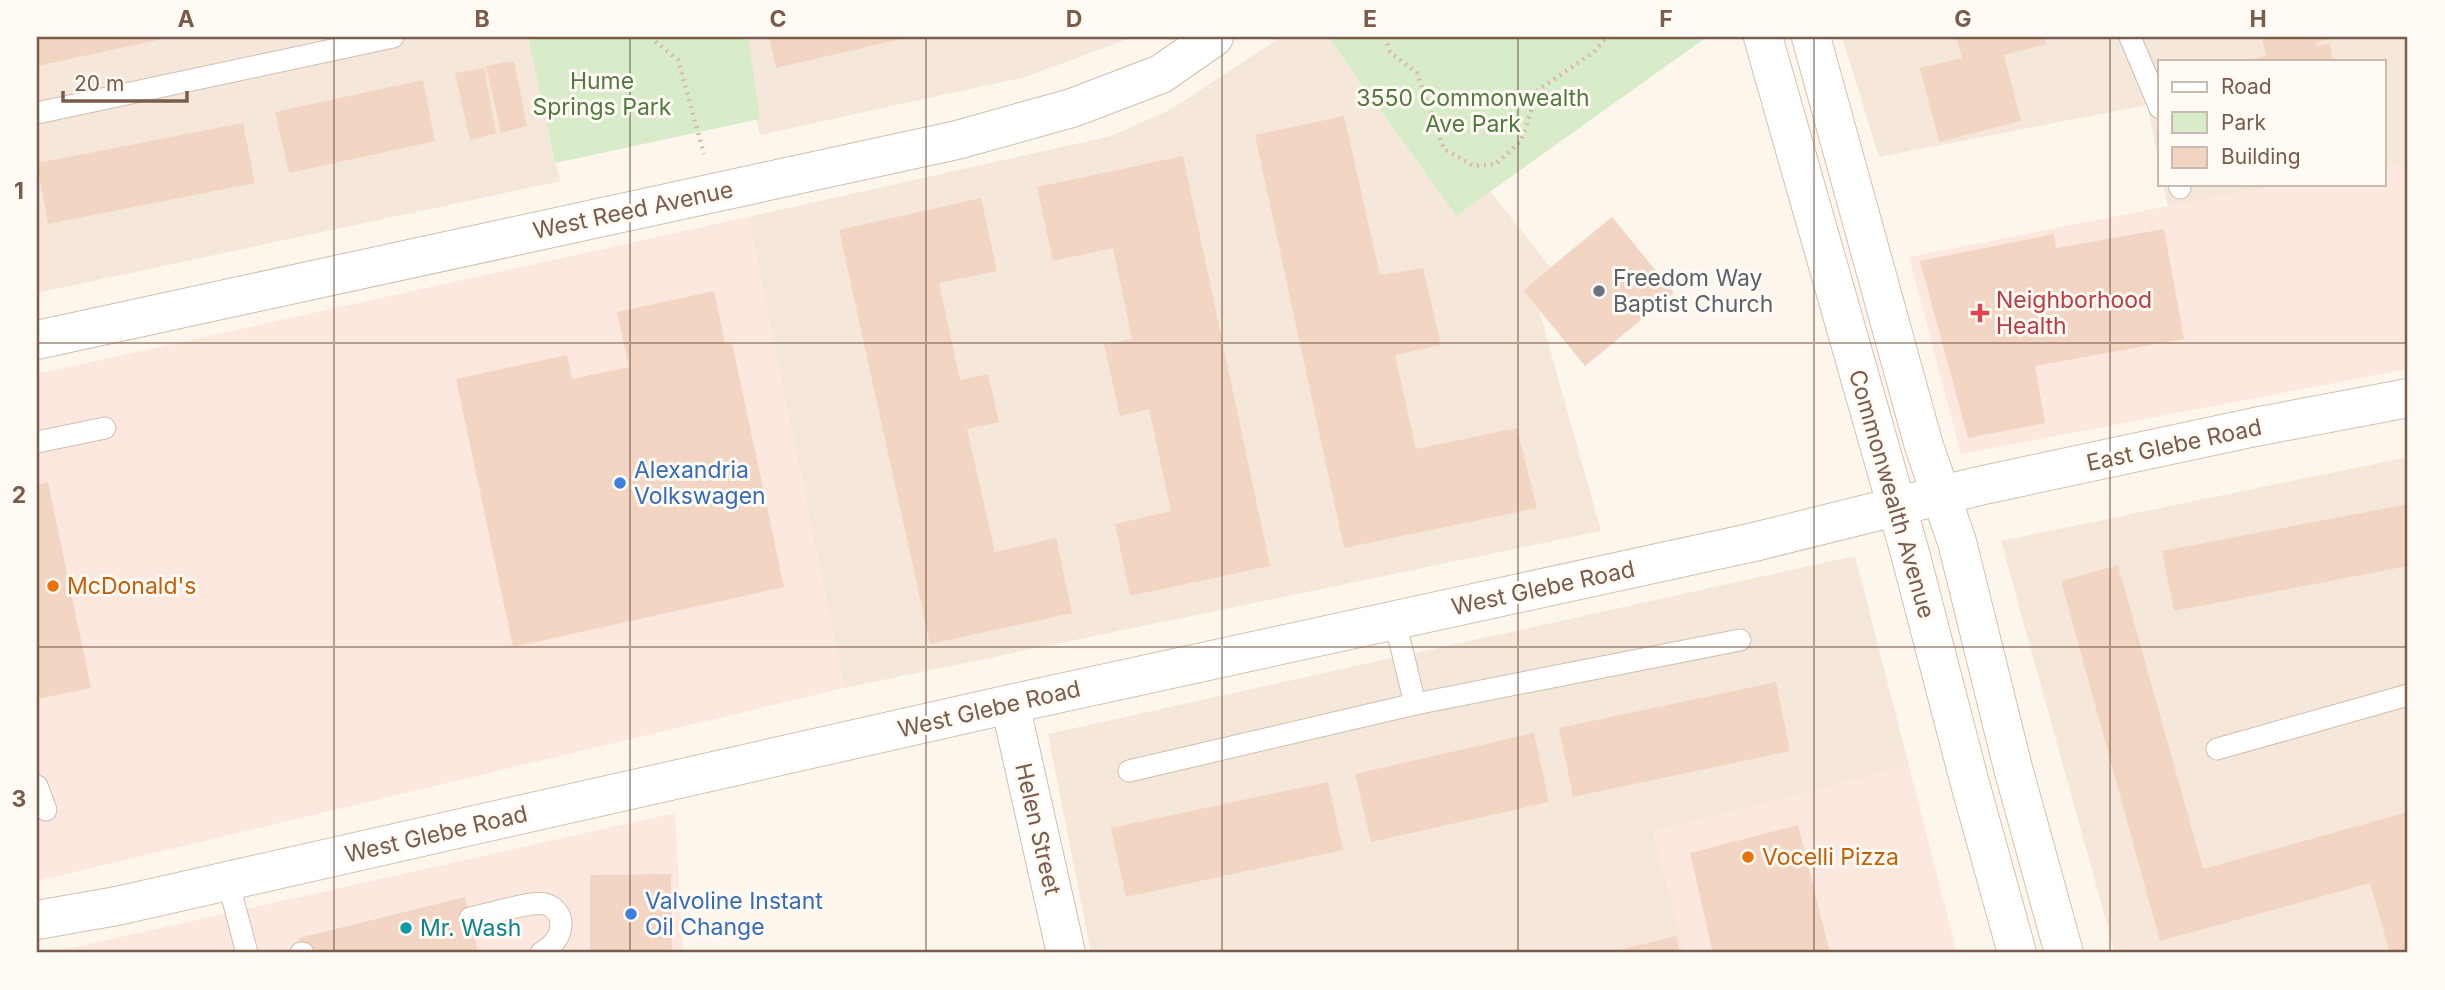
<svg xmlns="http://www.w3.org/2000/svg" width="2445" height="990" font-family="Inter,sans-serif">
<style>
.residential{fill:#f5e8da}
.commercial{fill:#fde8e0}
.green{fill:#d8ecc9}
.building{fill:#f3d5c3}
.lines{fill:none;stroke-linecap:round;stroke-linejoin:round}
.lane-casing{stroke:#d1beb0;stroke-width:23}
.street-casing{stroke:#d1beb0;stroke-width:40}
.secondary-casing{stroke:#d6c0b0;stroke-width:40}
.path{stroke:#d9b8a5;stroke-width:4.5;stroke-dasharray:2 5;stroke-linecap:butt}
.lane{stroke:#fff;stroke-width:21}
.street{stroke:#fff;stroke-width:38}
.secondary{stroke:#fff;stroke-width:38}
.grid{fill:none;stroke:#7a5c4d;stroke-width:2;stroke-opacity:0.55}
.worship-dot{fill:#6b7280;stroke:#fffaf3;stroke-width:2.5}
.health-dot{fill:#e0444e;stroke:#fffaf3;stroke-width:2.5}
.shop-dot{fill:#3f7fe0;stroke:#fffaf3;stroke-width:2.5}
.food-dot{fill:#e8710a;stroke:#fffaf3;stroke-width:2.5}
.culture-dot{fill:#0f9aa8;stroke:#fffaf3;stroke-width:2.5}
.labels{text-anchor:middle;stroke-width:6;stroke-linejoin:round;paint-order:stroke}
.park-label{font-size:23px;fill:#537a41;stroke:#fffaf3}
.street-label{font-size:23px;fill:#7a5c4d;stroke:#fffaf3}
.worship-label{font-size:23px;fill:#5b616d;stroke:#fffaf3;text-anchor:start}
.health-label{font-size:23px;fill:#be3a42;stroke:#fffaf3;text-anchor:start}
.shop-label{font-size:23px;fill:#366cbe;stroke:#fffaf3;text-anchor:start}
.food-label{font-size:23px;fill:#c56008;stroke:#fffaf3;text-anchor:start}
.culture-label{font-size:23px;fill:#0d838f;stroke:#fffaf3;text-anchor:start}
.neatline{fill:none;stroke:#7a5c4d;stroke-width:2.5}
.grid-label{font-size:23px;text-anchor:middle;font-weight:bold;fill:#7a5c4d}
</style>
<rect width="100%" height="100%" fill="#fdf6ec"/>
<g class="residential">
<polygon points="37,37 528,37 555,163 561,181 37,293"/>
<polygon points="746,37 1129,37 1120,42 1025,77 760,135 756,120"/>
<polygon points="1281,37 1328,37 1455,215 1490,191 1550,267 1523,290 1539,310 1601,531 844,688 748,217 1111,136 1170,110"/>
<polygon points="1842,37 2408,37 2408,163 2384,167 2384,61 2160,61 2160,167 2147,105 1879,157"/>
<polygon points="2163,184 2291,184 2168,206"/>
<polygon points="2408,457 2408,953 2115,953 2001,541"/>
<polygon points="1855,556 1909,766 1654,832 1685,953 1091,953 1048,734"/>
</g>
<g class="commercial">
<polygon points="2408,163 2408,369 1961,454 1909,257 2168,206 2291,184 2384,184 2384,167"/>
<polygon points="748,217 844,688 37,881 37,374"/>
<polygon points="1909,766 1957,953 1685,953 1654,832"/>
<polygon points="675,813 683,953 49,953"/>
</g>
<g class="green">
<polygon points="528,37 748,37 760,119 555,163"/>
<polygon points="1328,37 1707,37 1456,216"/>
</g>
<g class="building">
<polygon points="37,37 167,37 167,38 37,66"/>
<polygon points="769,37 905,37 905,38 776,68"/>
<polygon points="1956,37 2044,37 2046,44 2004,55 2021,121 1939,142 1920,68 1962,58"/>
<polygon points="2262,37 2330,37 2330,39 2316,42 2317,46 2330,43 2333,61 2255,61 2254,59 2266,56"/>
<polygon points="514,61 527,126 501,133 486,66"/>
<polygon points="484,68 496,133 470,140 455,73"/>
<polygon points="423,80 435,141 289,173 275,112"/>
<polygon points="1344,116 1380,275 1423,268 1441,345 1395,355 1416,449 1517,428 1537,508 1344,548 1255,135"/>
<polygon points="243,123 255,183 48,224 37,163"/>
<polygon points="1183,156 1270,566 1130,596 1115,524 1171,511 1149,409 1120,416 1104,344 1132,339 1113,248 1053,261 1037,187"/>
<polygon points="981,198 997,271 939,283 960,380 988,374 999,422 967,429 995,552 1056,538 1072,613 930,644 839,230"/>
<polygon points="1612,217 1674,293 1585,366 1523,290"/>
<polygon points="2164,229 2184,339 2035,366 2045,423 1968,438 1920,261 2054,234 2056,248"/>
<polygon points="714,291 725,344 732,343 784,587 513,647 456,379 567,355 572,379 629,367 617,312"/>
<polygon points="48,482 91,688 37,699 37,485"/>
<polygon points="2408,504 2408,566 2174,611 2162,551"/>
<polygon points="2118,565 2203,869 2408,812 2408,953 2390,953 2370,883 2160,941 2061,581"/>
<polygon points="1776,682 1790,751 1573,797 1559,728"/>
<polygon points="1534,733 1549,802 1371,842 1355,774"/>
<polygon points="1328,782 1343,850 1126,897 1111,828"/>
<polygon points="1798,825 1830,953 1713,953 1690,853"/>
<polygon points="671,874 672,953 590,953 590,875"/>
<polygon points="465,897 478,953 303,953 299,938"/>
<polygon points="1676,936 1680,953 1615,953 1615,951"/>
</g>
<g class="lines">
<g class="lane-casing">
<g id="lane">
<polyline points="2130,37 2160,108"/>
<polyline points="37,113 393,37"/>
<polyline points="2179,184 2180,188"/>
<polyline points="37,442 105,428"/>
<polyline points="1415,704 1740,640"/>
<polyline points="2217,749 2408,695"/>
<polyline points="1129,771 1415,704 1395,621"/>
<polyline points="37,786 46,810"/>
<polyline points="228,881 247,953"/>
<path d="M470,918C487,915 530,901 545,904C554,906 561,915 561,923C561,938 552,946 541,953"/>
<polyline points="301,953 303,953"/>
</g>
</g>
<g class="street-casing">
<g id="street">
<polyline points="37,340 957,140 1072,108 1161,74 1214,37"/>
<polyline points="1010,704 1066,953"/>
</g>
</g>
<g class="secondary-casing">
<g id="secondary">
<polyline points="1763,37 1910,553 1969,780 2017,953"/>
<polyline points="1811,37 1924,446 1957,542 2013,768 2064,953"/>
<polyline points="37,920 117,906 1010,704 1754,542 1979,486 2255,427 2408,398"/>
</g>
</g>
<g class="path">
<polyline points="650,37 678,60 704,154"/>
<polyline points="1385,37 1390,52 1417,73 1444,149 1474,166 1496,164 1521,141 1538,90 1594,52 1606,37"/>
</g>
<use href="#lane" class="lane"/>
<use href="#street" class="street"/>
<use href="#secondary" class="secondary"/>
</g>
<path class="grid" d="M334,37V953M630,37V953M926,37V953M1222,37V953M1518,37V953M1814,37V953M2110,37V953M37,343H2408M37,647H2408"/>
<circle class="worship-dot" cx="1599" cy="291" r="7"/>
<path class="health-dot" d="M1976.5 302.5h7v7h7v7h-7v7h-7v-7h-7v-7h7z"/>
<g class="shop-dot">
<circle cx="620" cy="483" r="7"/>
<circle cx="631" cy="914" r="7"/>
</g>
<g class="food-dot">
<circle cx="53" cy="586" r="7"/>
<circle cx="1748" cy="857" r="7"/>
</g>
<circle class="culture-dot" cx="406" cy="928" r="7"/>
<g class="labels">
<g class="park-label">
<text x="602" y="89">Hume<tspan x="602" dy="26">Springs Park</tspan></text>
<text x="1473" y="106">3550 Commonwealth<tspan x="1473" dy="26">Ave Park</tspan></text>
</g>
<g class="street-label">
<text transform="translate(633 210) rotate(-12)" y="8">West Reed Avenue</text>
<text transform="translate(2174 445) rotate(-12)" y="8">East Glebe Road</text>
<text transform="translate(1892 494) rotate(74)" y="8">Commonwealth Avenue</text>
<text transform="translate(1543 588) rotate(-12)" y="8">West Glebe Road</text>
<text transform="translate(989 709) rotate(-13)" y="8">West Glebe Road</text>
<text transform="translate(1038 829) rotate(77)" y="8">Helen Street</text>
<text transform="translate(436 834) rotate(-13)" y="8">West Glebe Road</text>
</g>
<g class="worship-label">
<text x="1613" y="286">Freedom Way<tspan x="1613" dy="26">Baptist Church</tspan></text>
</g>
<g class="health-label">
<text x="1996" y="308">Neighborhood<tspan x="1996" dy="26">Health</tspan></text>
</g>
<g class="shop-label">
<text x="634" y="478">Alexandria<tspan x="634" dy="26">Volkswagen</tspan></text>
<text x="645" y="909">Valvoline Instant<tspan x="645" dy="26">Oil Change</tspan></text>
</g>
<g class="food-label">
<text x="67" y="594">McDonald's</text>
<text x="1762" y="865">Vocelli Pizza</text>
</g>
<g class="culture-label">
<text x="420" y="936">Mr. Wash</text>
</g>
</g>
<rect width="2445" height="990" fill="none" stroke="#fffaf3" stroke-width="77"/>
<rect x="2158" y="60" width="228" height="126" fill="#fffaf3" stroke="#cabbb1" stroke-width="2"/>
<rect x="2172" y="82" width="35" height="10" fill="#ffffff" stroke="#cabbb1" stroke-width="2"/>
<text x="2221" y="94" font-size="21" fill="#7a5c4d">Road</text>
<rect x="2172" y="112" width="35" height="21" fill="#d8ecc9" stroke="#cabbb1" stroke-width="2"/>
<text x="2221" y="130" font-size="21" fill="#7a5c4d">Park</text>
<rect x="2172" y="147" width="35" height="21" fill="#f3d5c3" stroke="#cabbb1" stroke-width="2"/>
<text x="2221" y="164" font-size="21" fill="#7a5c4d">Building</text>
<path d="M63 91v10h124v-10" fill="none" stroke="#7a5c4d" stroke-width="3.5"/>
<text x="74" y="91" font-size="21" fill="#7a5c4d" stroke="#fffaf3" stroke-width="5" paint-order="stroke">20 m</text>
<rect x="38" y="38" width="2368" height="913" class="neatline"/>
<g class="grid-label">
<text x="186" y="27">A</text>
<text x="482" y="27">B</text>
<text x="778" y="27">C</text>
<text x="1074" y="27">D</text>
<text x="1370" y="27">E</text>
<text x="1666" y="27">F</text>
<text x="1963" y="27">G</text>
<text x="2258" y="27">H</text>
<text x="19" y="199">1</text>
<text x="19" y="503">2</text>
<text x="19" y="807">3</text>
</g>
</svg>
